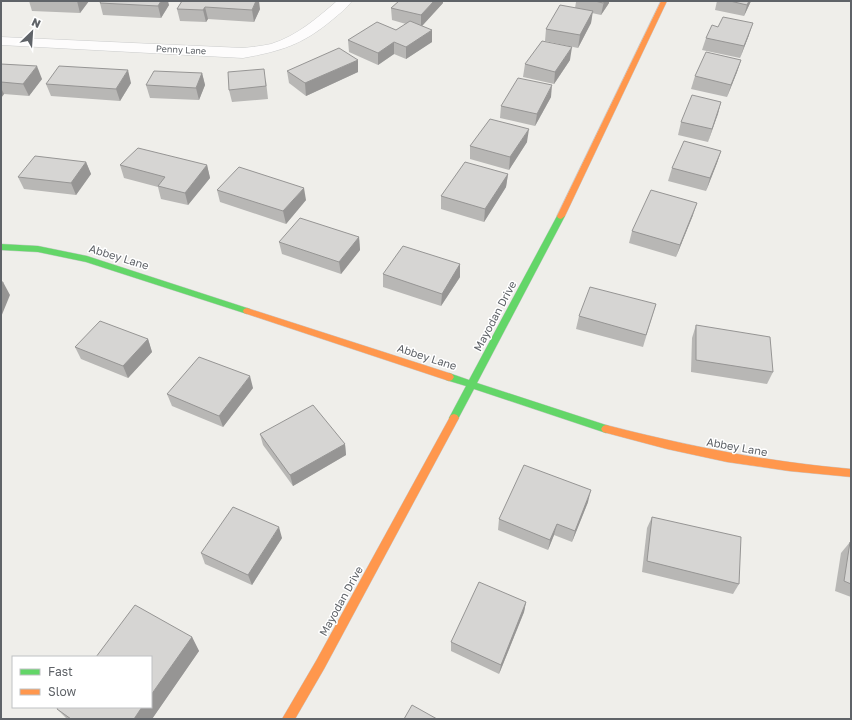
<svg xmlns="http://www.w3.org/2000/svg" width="852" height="720" font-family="'Golos Text',sans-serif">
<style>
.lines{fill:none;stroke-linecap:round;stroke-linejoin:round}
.street-casing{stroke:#cbcccc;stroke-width:1}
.fast-casing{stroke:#cacacb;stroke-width:1}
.slow-casing{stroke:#cacacb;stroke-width:1}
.street{fill:#fdfcfc;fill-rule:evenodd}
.fast{fill:#63d668;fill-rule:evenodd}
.slow{fill:#ff974d;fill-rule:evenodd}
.wall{fill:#b8b7b5}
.shaded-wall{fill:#969594}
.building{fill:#d6d5d3;stroke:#969594}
.labels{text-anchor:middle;stroke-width:3;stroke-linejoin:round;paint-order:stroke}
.far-street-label{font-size:9px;fill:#5f6368;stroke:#fff}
.street-label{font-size:11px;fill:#5f6368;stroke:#fff}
</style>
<rect width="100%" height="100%" fill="#efeeea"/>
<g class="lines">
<g class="street-casing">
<path id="street" d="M337,1H352C347,8 339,14 332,20C302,45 281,51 243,58L1,45V37L243,48C252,47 262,46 271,44C297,36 317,18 337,1Z"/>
</g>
<g class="fast-casing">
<g id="fast">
<polygon points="561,213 565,216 477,383 609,426 611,429 609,432 606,433 474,389 457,421 454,422 451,421 449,418 466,386 446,380 444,377 446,374 449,373 469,380 557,216"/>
<polygon points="1,244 38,246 87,256 250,309 251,311 247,314 86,262 38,252 1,250"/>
</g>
</g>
<g class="slow-casing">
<g id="slow">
<polygon points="661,1 667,1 565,216 561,219 558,218 557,216"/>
<polygon points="247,308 452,374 454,377 452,380 449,381 244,313 243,311 244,309"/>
<polygon points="454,414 457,415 459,418 324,669 295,719 282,719 316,661 451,415"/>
<path d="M606,425C687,446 768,462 851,469V477L789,471L727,462L667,449L603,432L601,429L603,426Z"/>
</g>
</g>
<use href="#street" class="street"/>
<use href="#fast" class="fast"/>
<use href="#slow" class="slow"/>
</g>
<g class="wall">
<polygon points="29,1 89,1 80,13 32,11"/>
<polygon points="182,1 260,9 254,22 208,19 206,22 180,21 177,9"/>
<polygon points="399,1 443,1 443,3 422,26 432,42 406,59 394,54 378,65 349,52 348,40 396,30 406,24 392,20 391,8"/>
<polygon points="572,1 609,1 609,3 601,15 592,13 591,23 578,48 545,41 546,29 575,8 576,2"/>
<polygon points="717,1 751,1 744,16 715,10"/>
<polygon points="100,3 169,5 161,18 103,15"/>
<polygon points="718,27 749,35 740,58 702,50 706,38"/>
<polygon points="570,60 554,84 523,77 525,64"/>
<polygon points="741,60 737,72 727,97 691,89 695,76"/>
<polygon points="1,64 42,79 29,96 4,94 1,98"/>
<polygon points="287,71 358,72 306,96 289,83"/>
<polygon points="202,73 205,85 199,100 150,98 146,85"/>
<polygon points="266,81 268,99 232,102 229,90"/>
<polygon points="131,83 120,101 51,96 46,84"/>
<polygon points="551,97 535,126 500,118 501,106"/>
<polygon points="721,102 708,142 678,135 681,122"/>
<polygon points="527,142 509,170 470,159 470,146"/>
<polygon points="721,151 717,163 706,191 668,181 672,168"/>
<polygon points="86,162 91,174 76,195 24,189 18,177"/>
<polygon points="120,165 207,165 210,178 188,205 161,199 158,187 124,178"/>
<polygon points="508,174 506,187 484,222 441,209 441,196"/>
<polygon points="217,190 306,200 286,224 220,202"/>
<polygon points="693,215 676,257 629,243 632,231"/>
<polygon points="359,237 360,250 341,274 282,254 279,242"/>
<polygon points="460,264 460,277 441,306 383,287 383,274"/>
<polygon points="656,304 643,347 576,329 579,316"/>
<polygon points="696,325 773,372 767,384 691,372 692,338"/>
<polygon points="148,339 152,352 128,378 81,359 75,347"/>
<polygon points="253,388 223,427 172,406 167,394"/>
<polygon points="260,434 345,444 346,455 293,486 263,445"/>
<polygon points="588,502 572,542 554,535 548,550 498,530 499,519"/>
<polygon points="652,517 739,584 733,594 642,572 647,528"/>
<polygon points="282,538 252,585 205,564 201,553"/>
<polygon points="850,542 851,543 851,597 835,591 841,553"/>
<polygon points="526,602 524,612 499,674 451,651 451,642"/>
<polygon points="192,637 199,651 152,719 67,719 57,709"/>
</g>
<g class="shaded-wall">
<polygon points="77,1 89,1 80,13"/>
<polygon points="161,1 168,1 169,5 161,18 158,6"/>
<polygon points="256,1 259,1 260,9 254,22 252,10"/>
<polygon points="434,1 443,1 443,3 421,27 421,15"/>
<polygon points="604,1 609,1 609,3 601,15"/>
<polygon points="749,1 751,1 744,16 747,5"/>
<polygon points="205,7 208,19 206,22 203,10"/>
<polygon points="593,11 591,23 578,48 580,35"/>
<polygon points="753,23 749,35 740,58 744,46"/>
<polygon points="432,30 432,42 406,59 406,47"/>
<polygon points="394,42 394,54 378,65 378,53"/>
<polygon points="572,47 570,60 554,84 555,72"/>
<polygon points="358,60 358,72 306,96 305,83"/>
<polygon points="741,60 737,72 727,97 731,85"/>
<polygon points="37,66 42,79 29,96 23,84"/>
<polygon points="128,70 131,83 120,101 116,89"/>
<polygon points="202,73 205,85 199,100 196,88"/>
<polygon points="552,85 551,97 535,126 537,114"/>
<polygon points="1,88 4,94 1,98"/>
<polygon points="721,102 718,114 708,142 712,129"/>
<polygon points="529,129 527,142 509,170 510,157"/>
<polygon points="721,151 717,163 706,191 710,178"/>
<polygon points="86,162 91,174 76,195 71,183"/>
<polygon points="207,165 210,178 188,205 185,193"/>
<polygon points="508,174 506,187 484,222 485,209"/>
<polygon points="304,188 306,200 286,224 283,211"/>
<polygon points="697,203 693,215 676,257 680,245"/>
<polygon points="359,237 360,250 341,274 339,262"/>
<polygon points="460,264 460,277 441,306 442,294"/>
<polygon points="3,282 10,295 1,317 1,287"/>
<polygon points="148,339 152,352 128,378 123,366"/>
<polygon points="250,376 253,388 223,427 219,416"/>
<polygon points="345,444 346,455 293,486 290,475"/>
<polygon points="591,490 588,502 572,542 575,531"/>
<polygon points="557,524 554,535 548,550 550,540"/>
<polygon points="279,527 282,538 252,585 248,575"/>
<polygon points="526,602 524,612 499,674 501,665"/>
<polygon points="192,637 199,651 152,719 134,719 142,707 151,707 151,695"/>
</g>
<g class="building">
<polygon points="101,1 161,1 158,6 100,3"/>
<polygon points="182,1 256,1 252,10 205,7 203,10 177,9"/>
<polygon points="399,1 434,1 421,15 391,8"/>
<polygon points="595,1 604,1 603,3"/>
<polygon points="730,1 749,1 747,5"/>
<polygon points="560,5 593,11 580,35 546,29"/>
<polygon points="723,17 753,23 744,46 706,38 712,25 718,27"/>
<polygon points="410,21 432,30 406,47 394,42 378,53 348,40 377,22 396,30"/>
<polygon points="542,41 572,47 555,72 525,64"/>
<polygon points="339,48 358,60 305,83 287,71"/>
<polygon points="706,52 741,60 731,85 695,76"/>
<polygon points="1,64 37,66 23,84 1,82"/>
<polygon points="59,66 128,70 116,89 46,84"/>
<polygon points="264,69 266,86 229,90 228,72"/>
<polygon points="154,71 202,73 196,88 146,85"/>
<polygon points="518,78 552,85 537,114 501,106"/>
<polygon points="692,95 721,102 712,129 681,122"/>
<polygon points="490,119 529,129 510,157 470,146"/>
<polygon points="684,141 721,151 710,178 672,168"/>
<polygon points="138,148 207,165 185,193 158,186 165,177 120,165"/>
<polygon points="35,156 86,162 71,183 18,177"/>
<polygon points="465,162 508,174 485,209 441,196"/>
<polygon points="239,167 304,188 283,211 217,190"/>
<polygon points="651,190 697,203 680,245 632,231"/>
<polygon points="300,218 359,237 339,262 279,242"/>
<polygon points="403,246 460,264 442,294 383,274"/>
<polygon points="1,282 3,282 1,287"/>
<polygon points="590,287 656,304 646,335 579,316"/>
<polygon points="100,321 148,339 123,366 75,347"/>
<polygon points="696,325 770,337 773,372 696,360"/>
<polygon points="199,357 250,376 219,416 167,394"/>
<polygon points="313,405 345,444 290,475 260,434"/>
<polygon points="524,465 591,490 575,531 557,524 550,540 499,519"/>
<polygon points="233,507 279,527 248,575 201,553"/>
<polygon points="652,517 741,537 739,584 647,561"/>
<polygon points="850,542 851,543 851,584 844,581"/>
<polygon points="479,582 526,602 501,665 451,642"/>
<polygon points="135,605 192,637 151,695 151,657 96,657"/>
<polygon points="412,705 437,719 404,719"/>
<polygon points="58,707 142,707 134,719 71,719 57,709"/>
</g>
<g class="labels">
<g class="far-street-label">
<text transform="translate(181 50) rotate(3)" y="3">Penny Lane</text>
</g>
<g class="street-label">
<text transform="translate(119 257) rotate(17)" y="4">Abbey Lane</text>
<text transform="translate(495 316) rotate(-62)" y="4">Mayodan Drive</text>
<text transform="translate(427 357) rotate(18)" y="4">Abbey Lane</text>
<text transform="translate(737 447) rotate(10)" y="4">Abbey Lane</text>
<text transform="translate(341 601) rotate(-61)" y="4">Mayodan Drive</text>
</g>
</g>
<rect width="852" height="720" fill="none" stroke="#5f6368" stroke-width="4"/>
<rect x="12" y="656" width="140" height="52" fill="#ffffff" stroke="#bfc1c3"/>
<rect x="20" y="669" width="20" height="6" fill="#63d668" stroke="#bfc1c3"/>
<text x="48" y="676" font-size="12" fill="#5f6368">Fast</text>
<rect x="20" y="689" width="20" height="6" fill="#ff974d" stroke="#bfc1c3"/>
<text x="48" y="696" font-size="12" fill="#5f6368">Slow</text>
<g transform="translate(32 32) rotate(25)" stroke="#ffffff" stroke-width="3" paint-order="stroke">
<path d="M0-3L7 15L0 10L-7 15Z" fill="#5f6368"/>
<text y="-6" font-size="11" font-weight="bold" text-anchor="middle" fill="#5f6368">N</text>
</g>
</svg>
